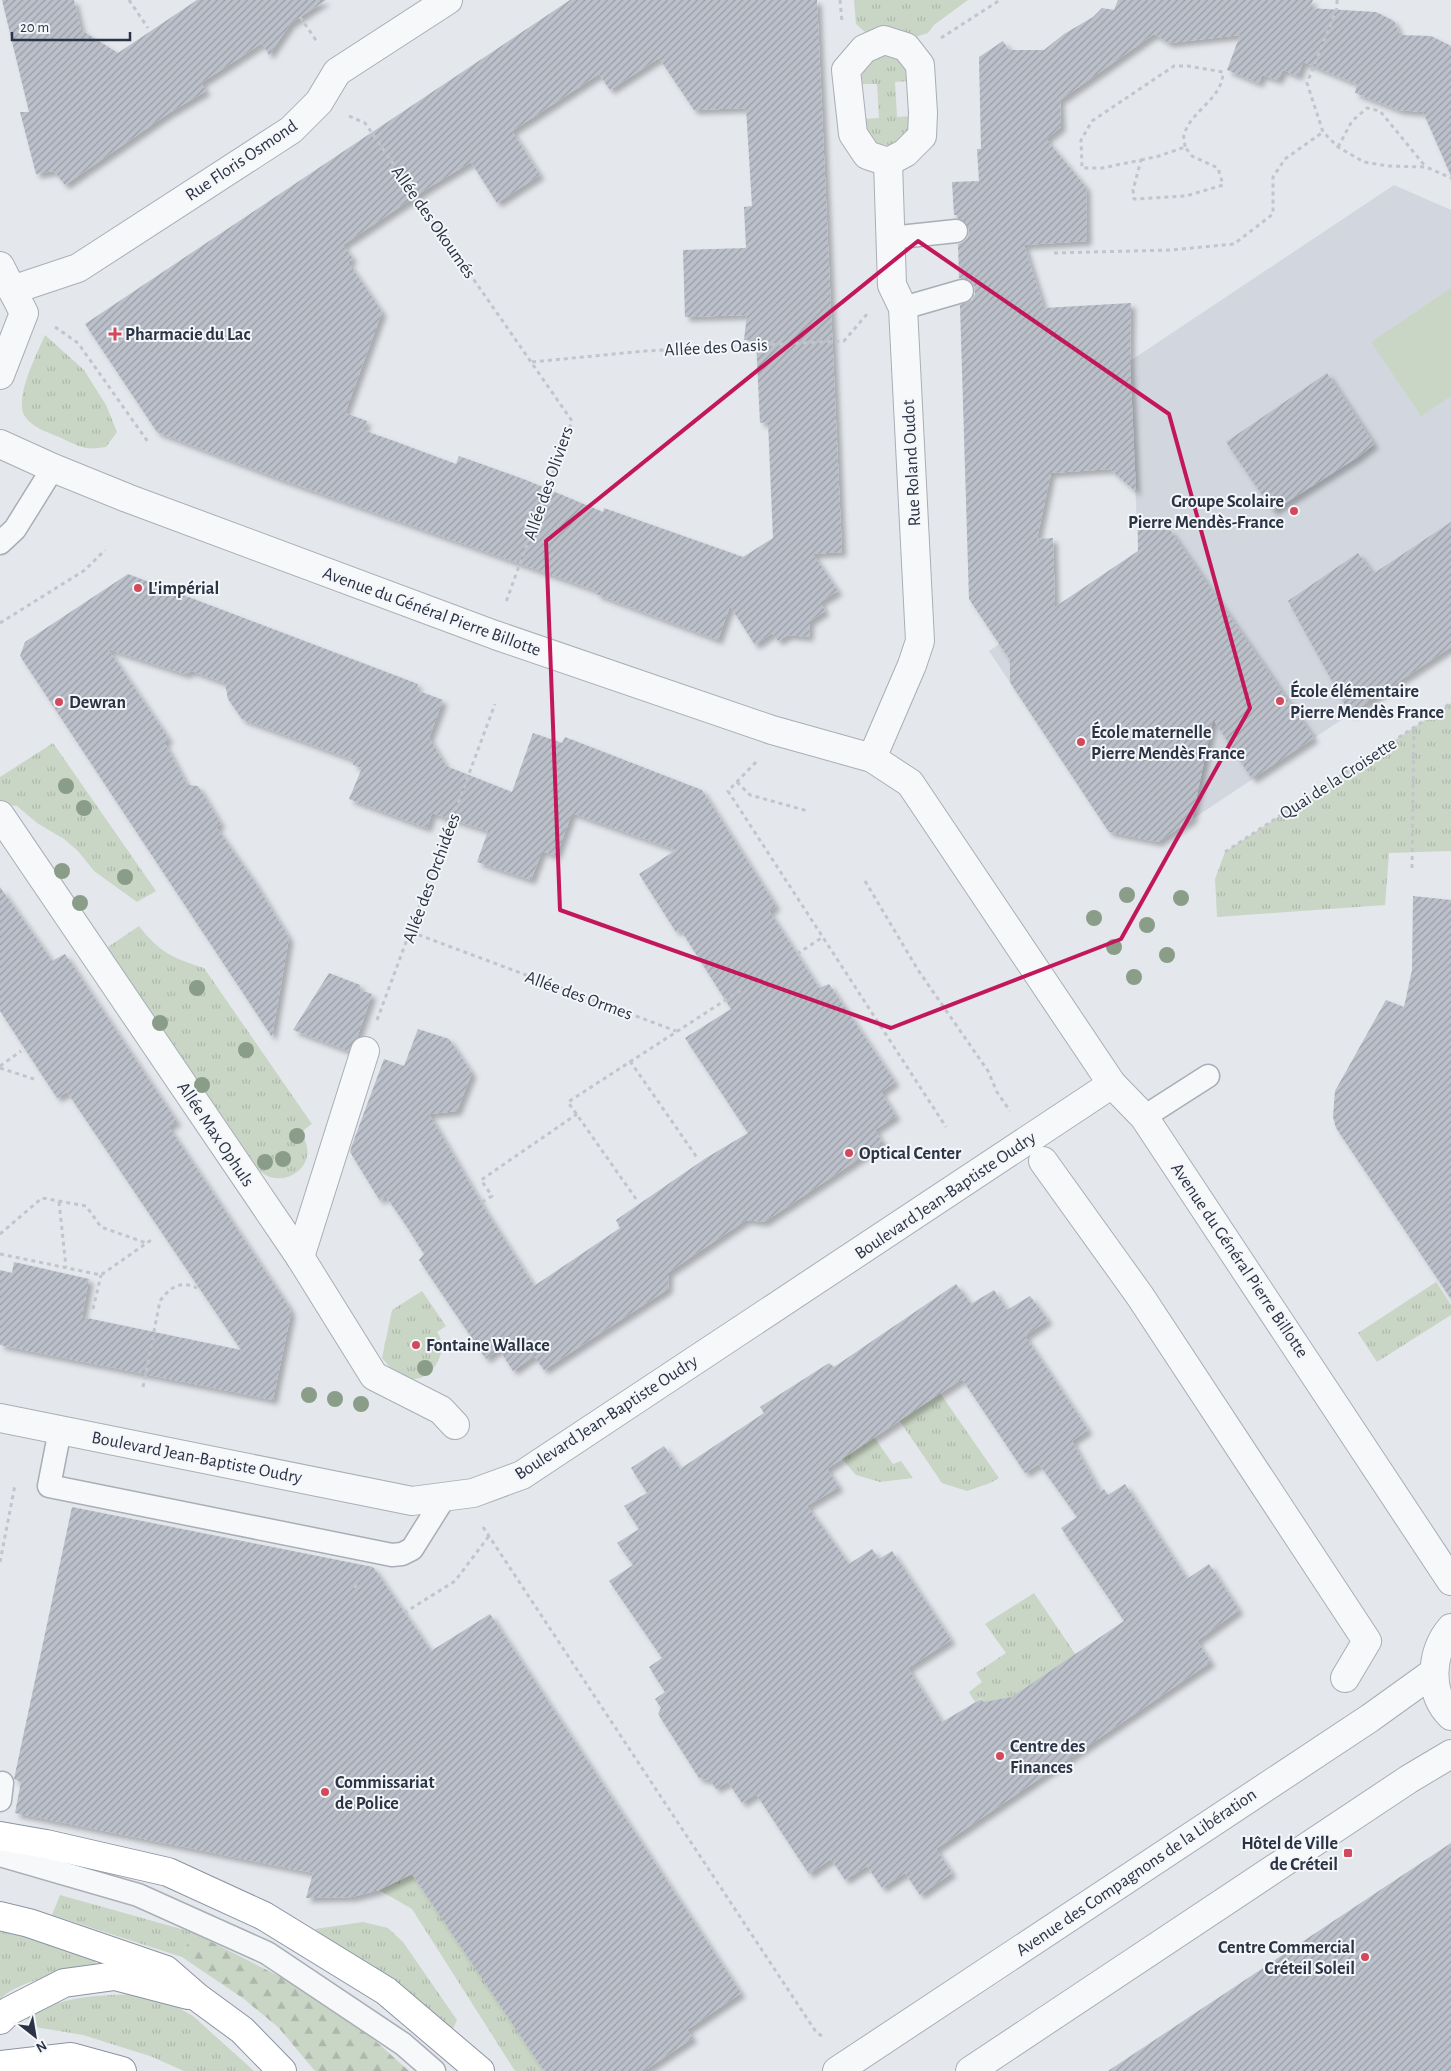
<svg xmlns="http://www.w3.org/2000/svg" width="1451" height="2071" font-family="'Alegreya Sans',sans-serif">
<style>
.built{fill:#d2d6de}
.grass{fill:url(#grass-tufts)}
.forest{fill:url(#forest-firs)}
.pitch{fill:#c9d6c5}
.building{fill:url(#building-hatch);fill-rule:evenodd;filter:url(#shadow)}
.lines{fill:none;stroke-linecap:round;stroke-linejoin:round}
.service-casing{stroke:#a9aeb7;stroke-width:25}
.pedestrian-casing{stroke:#a9aeb7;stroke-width:30}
.minor-casing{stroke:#a9aeb7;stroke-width:30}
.tertiary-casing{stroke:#a9aeb7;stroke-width:30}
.trunk-casing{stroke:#8b94a3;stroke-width:30}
.path{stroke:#c2c5cb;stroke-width:3;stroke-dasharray:4 4;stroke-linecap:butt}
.service{stroke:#f7f8fa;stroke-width:22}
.pedestrian{stroke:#f7f8fa;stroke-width:28}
.minor{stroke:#f7f8fa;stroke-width:28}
.tertiary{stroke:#f7f8fa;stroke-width:28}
.trunk{stroke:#fff;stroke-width:28}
.tree{fill:#899d89}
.marked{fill:none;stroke:#c2185b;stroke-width:4;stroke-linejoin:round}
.poi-dot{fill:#d1495b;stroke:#f4f6f9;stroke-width:2}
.labels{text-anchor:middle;stroke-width:4;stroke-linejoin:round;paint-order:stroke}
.street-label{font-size:18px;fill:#2b3445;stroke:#f4f6f9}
.poi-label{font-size:18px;font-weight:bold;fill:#2b3445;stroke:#f4f6f9;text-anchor:start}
</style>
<defs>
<pattern id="grass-tufts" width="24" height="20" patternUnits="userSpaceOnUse" patternTransform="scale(1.25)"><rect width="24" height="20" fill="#c9d6c5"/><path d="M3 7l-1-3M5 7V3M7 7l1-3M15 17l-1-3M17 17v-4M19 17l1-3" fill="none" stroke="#adb8ab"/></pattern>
<pattern id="forest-firs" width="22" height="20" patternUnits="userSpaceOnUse" patternTransform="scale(1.25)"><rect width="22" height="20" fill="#c9d6c5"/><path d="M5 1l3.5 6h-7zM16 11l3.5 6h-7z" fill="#adb8ab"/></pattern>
<pattern id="building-hatch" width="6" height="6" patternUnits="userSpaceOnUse" patternTransform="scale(1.25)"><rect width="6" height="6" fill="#bbc0ca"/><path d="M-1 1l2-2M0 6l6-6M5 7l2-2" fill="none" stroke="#989da6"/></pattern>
<filter id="shadow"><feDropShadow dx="4.5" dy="4.5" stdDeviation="2.5" flood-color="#0004"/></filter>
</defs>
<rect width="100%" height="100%" fill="#e4e7ec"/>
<polygon class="built" points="1394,185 1451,210 1451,647 1158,842 1109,832 989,651 1138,551 1130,361"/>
<g class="grass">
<polygon points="854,0 968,0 934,25 928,33 912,38 866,33 856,24"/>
<path d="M884,54L903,59L911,81L895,82L897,117L913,116V127L899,143L888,145L877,144L865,131L864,119L879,118L877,84H861C862,67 867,58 884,54Z"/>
<path d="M45,335L84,370L106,405L117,432L106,447C83,451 79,446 59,437C47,432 34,428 26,418C12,401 37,354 45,335Z"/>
<polygon points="1451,703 1451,851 1389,853 1385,905 1217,917 1215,879 1225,852"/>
<polygon points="53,743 156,891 137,902 94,871 78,851 64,839 37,823 17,806 0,803 0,777"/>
<path d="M139,926C160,953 173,958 204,968L312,1124L301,1132C304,1138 309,1147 307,1155C305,1174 280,1185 264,1174C261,1172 258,1168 255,1165L245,1172L99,953Z"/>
<polygon points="1436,1282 1451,1305 1451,1315 1377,1362 1358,1333"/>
<path d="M422,1291L446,1326L437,1332C451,1351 431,1382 410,1379C397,1378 390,1367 382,1358L392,1310Z"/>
<polygon points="940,1393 999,1478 990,1483 967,1491 942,1483 899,1420"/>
<polygon points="874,1437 893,1464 901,1461 913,1478 880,1482 856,1475 842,1459"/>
<polygon points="1034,1593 1076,1655 998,1707 984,1702 981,1698 975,1702 969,1692 982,1682 976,1673 1006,1653 985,1624"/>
<polygon points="412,1874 544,2071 515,2071 412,1909 379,1890"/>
<polygon points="60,1895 192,1932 182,1957 52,1915"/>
<polygon points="363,1922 388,1928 403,1942 457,2020 452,2031 348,1963 315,1929"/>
<path d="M0,1930L94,1950L96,1967C66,1973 23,1978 0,1999Z"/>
<path d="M153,1994L193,2016L254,2071H184L150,2056L83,2035L35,2027L26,2017C66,1993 108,1995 153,1994Z"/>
</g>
<polygon class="forest" points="192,1932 310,1992 371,2037 409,2071 315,2071 278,2027 244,1999 182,1957"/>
<polygon class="pitch" points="1451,288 1451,396 1421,416 1371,342"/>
<g class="building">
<polygon points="2,0 74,0 81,30 118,53 197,0 326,0 291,23 269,55 262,43 201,83 206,91 169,113 65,185 54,171 36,174 20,112 29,112"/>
<path d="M570,0H817L842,552L813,554L838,591L820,602L825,611L810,621L809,637L788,635L778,641L772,633L755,645L730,606L718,640L596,594L597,591L280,479L157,432L85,324ZM659,58L694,110L746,108L752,206L744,207L746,248L683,250L685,317L747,315L744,340H756L760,423L768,422L773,538L743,557L604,508L603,512L526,480L459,456L456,464L394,441L363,430L367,421L345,413L382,312L348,262L353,259L343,245L428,188L471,162L497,203L540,175L512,131L599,74L610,90Z"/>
<polygon points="1118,0 1313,0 1309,8 1376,12 1394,21 1400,35 1431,36 1451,46 1451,176 1423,112 1399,110 1355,93 1357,84 1303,62 1298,76 1283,70 1278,80 1262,75 1259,83 1227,70 1240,35 1169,43 1154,34 1060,100 1061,127 1046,139 1086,187 1087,241 1024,245 1044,308 1131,303 1130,361 1136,492 1110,469 1051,473 1037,539 1053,538 1055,607 1138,551 1138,530 1170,530 1314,738 1252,779 1213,719 1192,819 1158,842 1109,832 1010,682 1010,660 969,599 960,305 972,300 975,294 975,288 971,281 959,278 958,244 963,242 968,237 969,230 966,223 957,218 957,215 954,215 952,182 979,181 977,149 981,149 979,57 1003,41 1009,50 1044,50 1064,34 1093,17 1102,8 1114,10"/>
<polygon points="1327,373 1374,444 1358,457 1273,511 1226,442"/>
<polygon points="1451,522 1451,647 1350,714 1288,601 1358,553 1373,574"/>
<polygon points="128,574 418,684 416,690 443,700 429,738 446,766 512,792 533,733 562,743 565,737 702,790 776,906 769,911 819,988 829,984 895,1082 881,1092 896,1116 875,1130 883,1143 764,1222 746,1220 669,1272 668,1289 544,1370 534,1356 513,1371 499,1349 486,1359 419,1260 424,1254 407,1227 385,1195 380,1201 350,1152 352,1145 384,1059 404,1066 418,1029 449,1039 472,1073 457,1111 429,1114 484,1208 534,1286 620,1228 616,1220 706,1158 748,1133 685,1038 731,1009 680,929 676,932 639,874 676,850 572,813 556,856 542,851 531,880 477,862 488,831 432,813 427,828 349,799 362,768 353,765 354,760 242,719 228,699 225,683 192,671 185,674 108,649 169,739 164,742 187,785 198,786 221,824 216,827 254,881 289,938 272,1037 20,656 25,642"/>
<polygon points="0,887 52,961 65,954 177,1122 168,1126 289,1307 291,1313 273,1400 0,1345 0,1270 12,1273 14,1262 89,1279 82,1317 241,1350 67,1092 57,1098 0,1011"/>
<polygon points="1413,896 1451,900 1451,1299 1336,1128 1333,1117 1335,1091 1386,1000 1404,1007 1412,970"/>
<polygon points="329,973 360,985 360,990 372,994 357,1038 349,1051 293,1030"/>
<path d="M956,1284L971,1304L994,1290L1007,1310L1030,1296L1048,1320L1025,1336L1088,1430L1072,1441L1100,1492L1104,1489L1108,1495L1125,1484L1187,1579L1209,1564L1239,1610L1197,1641L1211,1662L936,1849L952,1873L920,1895L905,1873L882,1888L867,1866L845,1880L831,1859L809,1874L756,1794L742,1803L728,1782L716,1789L710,1780L699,1778L658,1714L661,1708L655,1699L665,1692L649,1667L662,1658L609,1581L633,1565L617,1543L639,1529L624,1506L647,1493L631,1468L664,1446L680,1469L764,1413L760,1407L829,1363L834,1367ZM962,1379L1025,1473L1039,1464L1077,1517L1061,1528L1124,1621L1012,1697L984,1702L981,1699L942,1722L908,1668L951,1640L892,1551L879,1559L872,1549L849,1564L807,1506L839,1487L827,1469Z"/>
<polygon points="72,1507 373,1567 431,1651 490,1614 741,1993 687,2030 693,2038 644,2071 544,2071 412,1874 379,1890 352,1897 306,1898 313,1873 15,1813 21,1782 14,1779"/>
<polygon points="1451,1843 1451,2071 1108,2071"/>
</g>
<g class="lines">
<g class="service-casing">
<g id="service">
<polyline points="890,238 956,231"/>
<polyline points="903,308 962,291"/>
<polyline points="0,543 15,529 53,468"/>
<polyline points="1144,1117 1208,1076"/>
<polyline points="60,1430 49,1486 392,1555 402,1554 412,1549 444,1498"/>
<polyline points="0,1800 2,1783"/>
<polyline points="0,1855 138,1895 267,1953 403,2044 434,2071"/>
</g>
</g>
<g class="pedestrian-casing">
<g id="pedestrian">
<polyline points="0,815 300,1257 374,1376 441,1410 455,1425"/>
<polyline points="1043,1161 1140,1296 1367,1641 1345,1678"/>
<polyline points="300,1257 365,1051"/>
</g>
</g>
<g class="minor-casing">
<g id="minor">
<polygon points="884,40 906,47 920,65 923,113 922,136 905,153 888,162 867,155 853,134 846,70 864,49"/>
<polyline points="0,266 24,313 0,375"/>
<polyline points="12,290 78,268 291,130 319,102 337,72 448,0"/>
<polyline points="0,444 53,468 127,498 495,635 772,730 872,758 910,783 1112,1084"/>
<polyline points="872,758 912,665 920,641 903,308 892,285 888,162"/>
</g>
</g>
<g class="tertiary-casing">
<g id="tertiary">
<polyline points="0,1418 412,1501 473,1493 522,1475 1112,1084 1144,1117 1451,1581"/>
<path d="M1451,1628C1431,1651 1427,1693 1451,1716"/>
<polyline points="837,2071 1370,1718 1434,1672"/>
<polyline points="970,2071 1409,1779 1451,1754"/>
</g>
</g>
<g class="trunk-casing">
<g id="trunk">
<polyline points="0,1836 46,1844 168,1872 264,1916 386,1991 480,2071"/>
<polyline points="0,1916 29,1923 166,1970 197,1997 242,2030 282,2071"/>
<polyline points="0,2020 9,2011 64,1983 115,1976 188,1995"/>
<polyline points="0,2065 71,2057 122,2071"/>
</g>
</g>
<g class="path">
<polyline points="129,0 148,28"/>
<polyline points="840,0 842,22"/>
<polyline points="1337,0 1337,8 1307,83 1323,132 1338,147 1364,162 1388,166 1426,167 1451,178"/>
<polyline points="300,17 318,43"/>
<polyline points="941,38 1000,0"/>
<polyline points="349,116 365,123 572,421 506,602"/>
<polyline points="1338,147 1352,121 1367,108 1380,111 1425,166"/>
<path d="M1141,160L1159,156L1185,147L1192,156L1218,168L1223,185L1186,196L1134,199L1133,190L1141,160L1102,168H1082L1081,140L1092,121L1174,66H1188L1223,72C1223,99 1190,111 1184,135C1183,138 1185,143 1185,147"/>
<polyline points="1054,253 1171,250 1234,244 1273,214 1273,177 1285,159 1323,132"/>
<polyline points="55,327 78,343 148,442"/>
<polyline points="532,362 645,351 844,341 868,313"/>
<polyline points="0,623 85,570 105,550"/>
<polyline points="756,762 728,791 946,1127"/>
<polyline points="737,782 750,795 808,811"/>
<polyline points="1225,852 1451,703"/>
<polyline points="1412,868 1414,728"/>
<polyline points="865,881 918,970 988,1071 997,1092 1010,1111"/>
<polyline points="411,932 676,1031"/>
<polyline points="797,954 823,937"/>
<polyline points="377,1020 495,704"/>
<polyline points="630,1061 698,1159"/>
<polyline points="0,1066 21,1051"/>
<polyline points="0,1068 34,1079"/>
<polyline points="636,1199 568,1102 741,990"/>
<polyline points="59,1202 66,1267"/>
<polyline points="482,1202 492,1196 481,1180 577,1114"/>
<polyline points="0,1234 42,1198 86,1206 101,1227 146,1243"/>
<polyline points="0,1254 101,1275 151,1240"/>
<polyline points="93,1309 101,1275"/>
<path d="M143,1387L160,1301C170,1287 181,1280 197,1288"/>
<polyline points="483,1527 816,2032 825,2038"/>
<polyline points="0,1562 15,1485"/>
<polyline points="355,1588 357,1580"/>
<polyline points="404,1613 455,1581 489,1536"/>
</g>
<use href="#service" class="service"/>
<use href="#pedestrian" class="pedestrian"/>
<use href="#minor" class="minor"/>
<use href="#tertiary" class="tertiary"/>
<use href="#trunk" class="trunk"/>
</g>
<g class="tree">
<circle cx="66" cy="786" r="8"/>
<circle cx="84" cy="808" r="8"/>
<circle cx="62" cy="871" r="8"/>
<circle cx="125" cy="877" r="8"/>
<circle cx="1127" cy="895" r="8"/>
<circle cx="1181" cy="898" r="8"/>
<circle cx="80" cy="903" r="8"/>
<circle cx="1094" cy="918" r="8"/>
<circle cx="1147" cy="925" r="8"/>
<circle cx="1114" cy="947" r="8"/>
<circle cx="1167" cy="955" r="8"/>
<circle cx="1134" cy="977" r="8"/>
<circle cx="197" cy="988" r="8"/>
<circle cx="160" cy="1023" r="8"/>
<circle cx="246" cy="1050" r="8"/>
<circle cx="202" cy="1085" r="8"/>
<circle cx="297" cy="1136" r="8"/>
<circle cx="283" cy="1159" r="8"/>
<circle cx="265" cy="1162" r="8"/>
<circle cx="425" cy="1368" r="8"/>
<circle cx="309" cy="1395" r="8"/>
<circle cx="335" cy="1399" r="8"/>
<circle cx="361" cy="1404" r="8"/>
</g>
<path class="marked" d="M918,241L1169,414L1250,708L1121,939L891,1028L560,910L546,541Z"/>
<g class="poi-dot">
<path d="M112.5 326.5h5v5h5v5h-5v5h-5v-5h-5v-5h5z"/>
<circle cx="1294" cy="511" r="5"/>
<circle cx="138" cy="588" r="5"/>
<circle cx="1280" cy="701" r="5"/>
<circle cx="59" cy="702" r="5"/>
<circle cx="1081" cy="742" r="5"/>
<circle cx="849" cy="1153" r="5"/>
<circle cx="416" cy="1345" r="5"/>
<circle cx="1000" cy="1756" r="5"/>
<circle cx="325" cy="1792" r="5"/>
<rect x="1343" y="1848" width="10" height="10" rx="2.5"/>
<circle cx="1365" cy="1957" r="5"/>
</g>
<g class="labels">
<g class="street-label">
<text transform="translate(241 160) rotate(-34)" y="6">Rue Floris Osmond</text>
<text transform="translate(434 222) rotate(55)" y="6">Allée des Okoumés</text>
<text transform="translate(716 347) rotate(-3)" y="6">Allée des Oasis</text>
<text transform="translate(911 463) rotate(-93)" y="6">Rue Roland Oudot</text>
<text transform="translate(548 483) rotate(-71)" y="6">Allée des Oliviers</text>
<text transform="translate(432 611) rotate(20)" y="6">Avenue du Général Pierre Billotte</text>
<text transform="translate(1338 778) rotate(-33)" y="6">Quai de la Croisette</text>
<text transform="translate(431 878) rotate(-70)" y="6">Allée des Orchidées</text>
<text transform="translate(579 995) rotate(20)" y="6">Allée des Ormes</text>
<text transform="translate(216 1134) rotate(56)" y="6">Allée Max Ophuls</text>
<text transform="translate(945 1195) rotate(-34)" y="6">Boulevard Jean-Baptiste Oudry</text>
<text transform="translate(1240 1260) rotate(56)" y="6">Avenue du Général Pierre Billotte</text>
<text transform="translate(606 1417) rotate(-33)" y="6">Boulevard Jean-Baptiste Oudry</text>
<text transform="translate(197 1457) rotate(11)" y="6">Boulevard Jean-Baptiste Oudry</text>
<text transform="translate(1136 1872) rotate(-34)" y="6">Avenue des Compagnons de la Libération</text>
</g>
<g class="poi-label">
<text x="125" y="340">Pharmacie du Lac</text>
<text x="1284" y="507" text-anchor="end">Groupe Scolaire<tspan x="1284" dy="21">Pierre Mendès-France</tspan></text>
<text x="148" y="594">L'impérial</text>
<text x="1290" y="697">École élémentaire<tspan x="1290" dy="21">Pierre Mendès France</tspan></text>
<text x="69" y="708">Dewran</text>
<text x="1091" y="738">École maternelle<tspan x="1091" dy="21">Pierre Mendès France</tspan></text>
<text x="859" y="1159">Optical Center</text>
<text x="426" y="1351">Fontaine Wallace</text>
<text x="1010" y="1752">Centre des<tspan x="1010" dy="21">Finances</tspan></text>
<text x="335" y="1788">Commissariat<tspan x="335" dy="21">de Police</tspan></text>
<text x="1338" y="1849" text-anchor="end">Hôtel de Ville<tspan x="1338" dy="21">de Créteil</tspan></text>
<text x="1355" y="1953" text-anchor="end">Centre Commercial<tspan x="1355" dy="21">Créteil Soleil</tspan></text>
</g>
</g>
<g transform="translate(35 2036) rotate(149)" stroke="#f4f6f9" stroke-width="4" paint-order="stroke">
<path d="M0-4L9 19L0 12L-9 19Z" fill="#2b3445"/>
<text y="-8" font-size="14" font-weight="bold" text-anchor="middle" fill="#2b3445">N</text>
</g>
<path d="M12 32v8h118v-8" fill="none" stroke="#2b3445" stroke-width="2.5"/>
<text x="20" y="32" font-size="15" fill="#2b3445" stroke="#f4f6f9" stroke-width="4" paint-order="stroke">20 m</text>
</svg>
